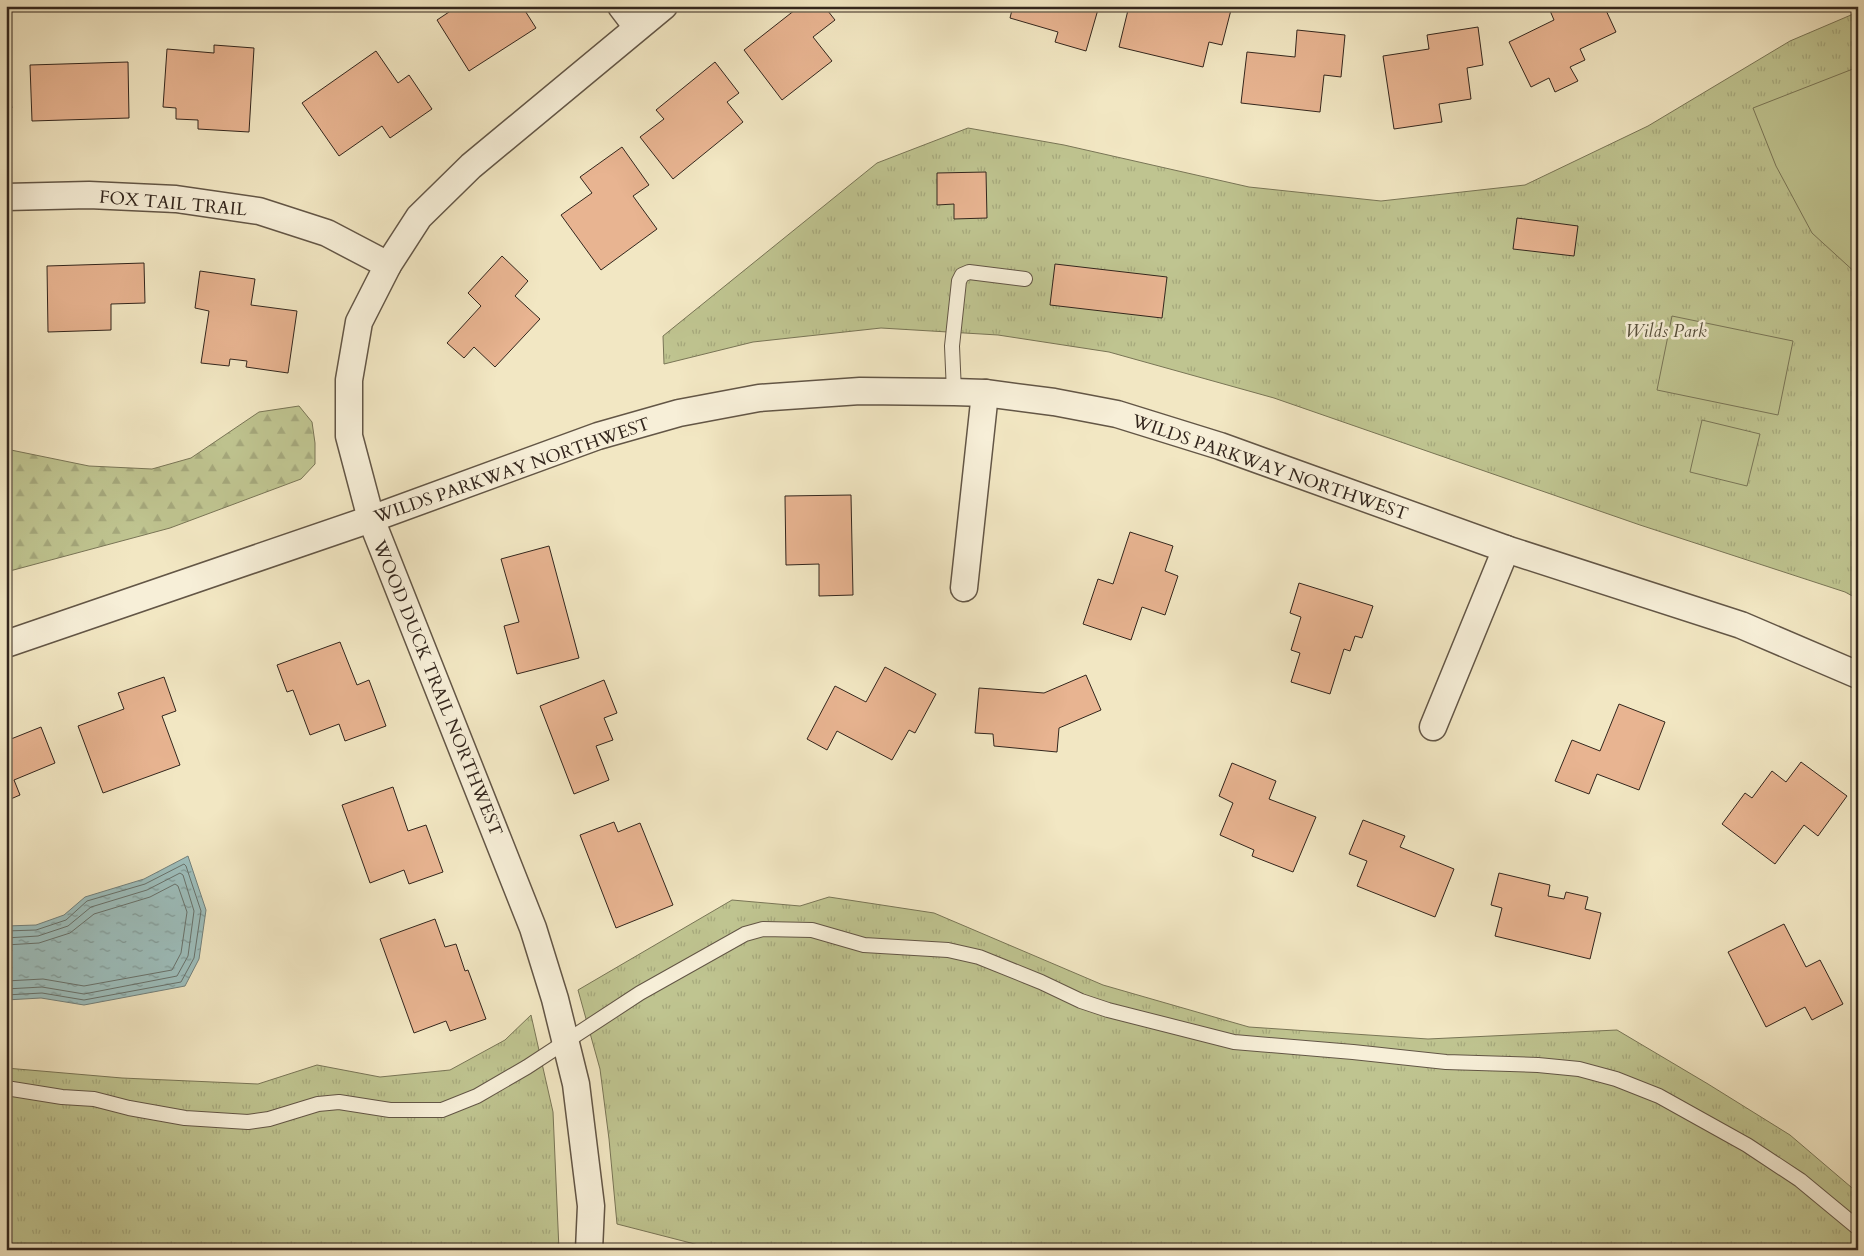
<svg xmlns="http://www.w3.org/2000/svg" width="1864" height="1256" font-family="Cardo,serif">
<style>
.grass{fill:url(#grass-tufts);stroke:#797556}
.forest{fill:url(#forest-firs);stroke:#797556}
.pitch{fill:#bfc490;stroke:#797556}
.water{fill:url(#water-ripples);stroke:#73817c}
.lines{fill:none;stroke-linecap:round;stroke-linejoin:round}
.shore{stroke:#68726c;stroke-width:1}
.building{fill:#e8b491;stroke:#33261d}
.lane-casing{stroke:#635646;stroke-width:16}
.street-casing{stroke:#635646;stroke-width:29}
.lane{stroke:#f7efd8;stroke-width:14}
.street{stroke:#f7efd8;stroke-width:26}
.labels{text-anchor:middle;stroke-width:5;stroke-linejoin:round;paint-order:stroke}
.street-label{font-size:18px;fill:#33261d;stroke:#f7efd8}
.park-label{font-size:18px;font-style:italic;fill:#564e3a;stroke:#f7efd8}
</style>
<defs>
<pattern id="grass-tufts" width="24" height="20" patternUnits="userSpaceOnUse" patternTransform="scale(1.25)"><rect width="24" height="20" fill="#bfc490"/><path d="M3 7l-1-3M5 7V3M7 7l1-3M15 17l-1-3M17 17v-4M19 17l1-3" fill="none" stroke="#a5a87c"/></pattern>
<pattern id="forest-firs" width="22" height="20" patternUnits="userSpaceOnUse" patternTransform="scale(1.25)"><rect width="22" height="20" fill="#bfc490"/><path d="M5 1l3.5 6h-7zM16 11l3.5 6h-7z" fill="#a5a87c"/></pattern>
<pattern id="water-ripples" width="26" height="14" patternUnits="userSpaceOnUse" patternTransform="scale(1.25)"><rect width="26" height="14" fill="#9dbebc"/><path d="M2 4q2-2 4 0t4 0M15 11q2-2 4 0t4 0" fill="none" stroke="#819a98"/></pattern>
</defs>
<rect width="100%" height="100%" fill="#f2e7c3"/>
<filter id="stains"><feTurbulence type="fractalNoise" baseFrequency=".004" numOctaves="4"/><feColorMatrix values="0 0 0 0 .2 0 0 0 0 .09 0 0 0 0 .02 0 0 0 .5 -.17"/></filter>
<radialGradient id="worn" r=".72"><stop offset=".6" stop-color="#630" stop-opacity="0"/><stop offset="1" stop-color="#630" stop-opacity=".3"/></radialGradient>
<g class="grass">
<polygon points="1858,12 1858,599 1845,592 1640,525 1274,398 1109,352 998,335 881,328 753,342 664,364 663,336 877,163 968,128 1064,145 1249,187 1381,201 1525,185 1648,126 1790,41"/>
<polygon points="829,897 934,913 1103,985 1249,1027 1428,1039 1617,1030 1708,1084 1790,1135 1858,1193 1858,1250 718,1250 617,1224 609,1139 600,1069 578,990 732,900 800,906"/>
<polygon points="531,1015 553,1112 559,1250 6,1250 6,1068 122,1078 258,1084 317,1065 380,1077 450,1070 505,1040"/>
</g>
<polygon class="forest" points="299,406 312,422 315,443 315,464 301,479 170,528 6,572 6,449 89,466 152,469 191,458 259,412"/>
<g class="pitch">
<polygon points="1858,67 1858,275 1812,233 1776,166 1753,108"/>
<polygon points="1672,316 1793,341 1778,415 1657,390"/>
<polygon points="1702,420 1760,434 1747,486 1690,472"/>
</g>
<polygon class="water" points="188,856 206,910 199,959 185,986 84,1005 41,998 6,1000 6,926 36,925 64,915 85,897 144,879"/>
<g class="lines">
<g class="shore">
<polyline points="6,931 36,930 66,920 87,901 145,884 184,864 186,866 201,911 194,958 181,982 84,1000 42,993 6,995"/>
<polyline points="6,938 38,936 68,926 91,907 147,890 180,873 183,875 194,911 188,956 177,976 84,994 42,987 6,989"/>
<polyline points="6,945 39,943 70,933 94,914 150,897 175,884 178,886 187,912 181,953 172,970 84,986 43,979 6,981"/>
</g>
</g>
<g class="building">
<polygon points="522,6 536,28 469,71 437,20 458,6"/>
<polygon points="800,6 824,6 835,20 813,37 832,61 782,100 744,50"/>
<polygon points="1013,6 1099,6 1086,51 1055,42 1058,32 1010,18"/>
<polygon points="1129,6 1232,6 1222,45 1209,42 1203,67 1119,47"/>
<polygon points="1548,6 1604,6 1616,32 1580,49 1585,60 1570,67 1578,81 1555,92 1549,78 1531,87 1509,42 1554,20"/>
<polygon points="1478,27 1483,65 1467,68 1471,99 1439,104 1442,122 1394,129 1383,56 1429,49 1427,35"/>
<polygon points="1297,30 1345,35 1341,77 1324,75 1320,112 1241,103 1247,52 1295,57"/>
<polygon points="214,45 254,48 249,132 198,129 198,120 176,119 176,108 163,107 167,49 214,53"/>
<polygon points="376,51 398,83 409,75 432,109 390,138 382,126 339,156 302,103"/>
<polygon points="128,62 129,118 32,121 30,65"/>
<polygon points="715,62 739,93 727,102 743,122 673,179 640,137 664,119 656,110"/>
<polygon points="6,73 12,108 6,109"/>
<polygon points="622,147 649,185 633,196 657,229 601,270 561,215 592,193 580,177"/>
<polygon points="986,172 987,218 954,219 954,204 937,205 937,173"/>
<polygon points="1517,218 1578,226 1574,256 1513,249"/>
<polygon points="502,256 528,281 515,296 540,319 495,367 474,347 464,358 447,343 481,306 468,293"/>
<polygon points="144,263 145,303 111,304 111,330 48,332 47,266"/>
<polygon points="1055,264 1167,277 1162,318 1050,305"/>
<polygon points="200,271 255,279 251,305 297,311 288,373 246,367 247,361 230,359 229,366 201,363 209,311 195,308"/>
<polygon points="851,495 853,595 819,596 819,564 786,565 785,496"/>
<polygon points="1130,532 1173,546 1165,571 1178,576 1165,615 1142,607 1131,640 1083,624 1098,579 1113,584"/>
<polygon points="549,546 579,658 517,674 504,626 519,622 501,559"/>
<polygon points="1299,583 1373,606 1362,638 1355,636 1350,651 1344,649 1330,694 1291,682 1300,653 1291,650 1301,617 1290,613"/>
<polygon points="340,642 357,685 369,680 386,726 345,741 339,724 310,735 293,690 287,692 277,665"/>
<polygon points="885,667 936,694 915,733 909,730 892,760 837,731 827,750 807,739 835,686 866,702"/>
<polygon points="1086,675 1101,710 1059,728 1057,752 994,746 993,734 975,733 979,688 1044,693"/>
<polygon points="164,677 176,711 162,716 180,765 103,793 78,726 124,709 118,693"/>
<polygon points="604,680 617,713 604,718 613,740 596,746 609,780 574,794 540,706"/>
<polygon points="1619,704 1665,722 1639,790 1597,774 1589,794 1555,781 1572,740 1600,751"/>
<polygon points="41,727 55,763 14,780 20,795 6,801 6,741"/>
<polygon points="1801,762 1847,796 1818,836 1804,825 1775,864 1722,824 1745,793 1752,798 1772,771 1786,782"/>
<polygon points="1232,763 1276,781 1269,799 1316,817 1293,872 1252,856 1254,850 1220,835 1233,803 1219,796"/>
<polygon points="393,787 408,831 426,825 443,872 409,884 404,870 370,883 342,805"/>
<polygon points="1363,820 1405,836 1400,847 1454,869 1435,917 1357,886 1367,861 1349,854"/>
<polygon points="614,822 618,832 640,823 673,905 616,928 580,835"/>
<polygon points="1499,873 1550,885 1548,896 1564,899 1566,892 1588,897 1585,909 1601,913 1590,959 1495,936 1502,908 1491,905"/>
<polygon points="435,919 445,947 456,944 465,971 468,970 486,1019 450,1031 446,1021 414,1033 380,939"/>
<polygon points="1784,924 1806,967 1820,960 1843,1004 1812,1020 1805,1007 1766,1027 1728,952"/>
</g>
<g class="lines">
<g class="lane-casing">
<g id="lane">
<polyline points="954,392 952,346 959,281 962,275 969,272 1025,279"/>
<polyline points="6,1088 62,1097 94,1099 129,1108 185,1118 248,1122 269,1119 318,1104 339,1102 390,1110 442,1110 477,1096 527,1067 640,993 745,934 763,929 812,930 864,945 948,950 979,957 1041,982 1081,1001 1108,1010 1234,1042 1353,1052 1446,1062 1538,1065 1579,1069 1616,1079 1659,1096 1747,1145 1800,1180 1858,1228"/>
</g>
</g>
<g class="street-casing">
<g id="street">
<polyline points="621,6 637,27"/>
<polyline points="6,197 89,195 176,199 259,211 327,233 388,265"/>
<polyline points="964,588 985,393"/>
<polyline points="6,644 371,519 598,436 679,413 759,398 860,391 954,392 985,393 1054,402 1117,414 1220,446 1506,549 1741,625 1858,675"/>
<polyline points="1433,727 1506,549"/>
<polyline points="589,1250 591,1206 576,1084 555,999 533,928 371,519 349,436 349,380 359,322 388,265 419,217 471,166 664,6"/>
</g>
</g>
<use href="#lane" class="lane"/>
<use href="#street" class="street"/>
</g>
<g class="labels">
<g class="street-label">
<text transform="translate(173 203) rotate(5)" y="6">FOX TAIL TRAIL</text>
<text transform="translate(1270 467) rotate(19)" y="6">WILDS PARKWAY NORTHWEST</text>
<text transform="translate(512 470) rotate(-19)" y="6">WILDS PARKWAY NORTHWEST</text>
<text transform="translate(438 688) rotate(68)" y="6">WOOD DUCK TRAIL NORTHWEST</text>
</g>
<g class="park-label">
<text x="1666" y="337">Wilds Park</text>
</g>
</g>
<rect width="1864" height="1256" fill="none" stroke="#f2e7c3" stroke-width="25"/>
<rect x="8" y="8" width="1849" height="1241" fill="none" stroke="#33261d" stroke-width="2.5"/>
<rect x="12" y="12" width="1839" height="1231" fill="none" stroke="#33261d"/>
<rect width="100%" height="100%" filter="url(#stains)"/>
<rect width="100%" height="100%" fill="url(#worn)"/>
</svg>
